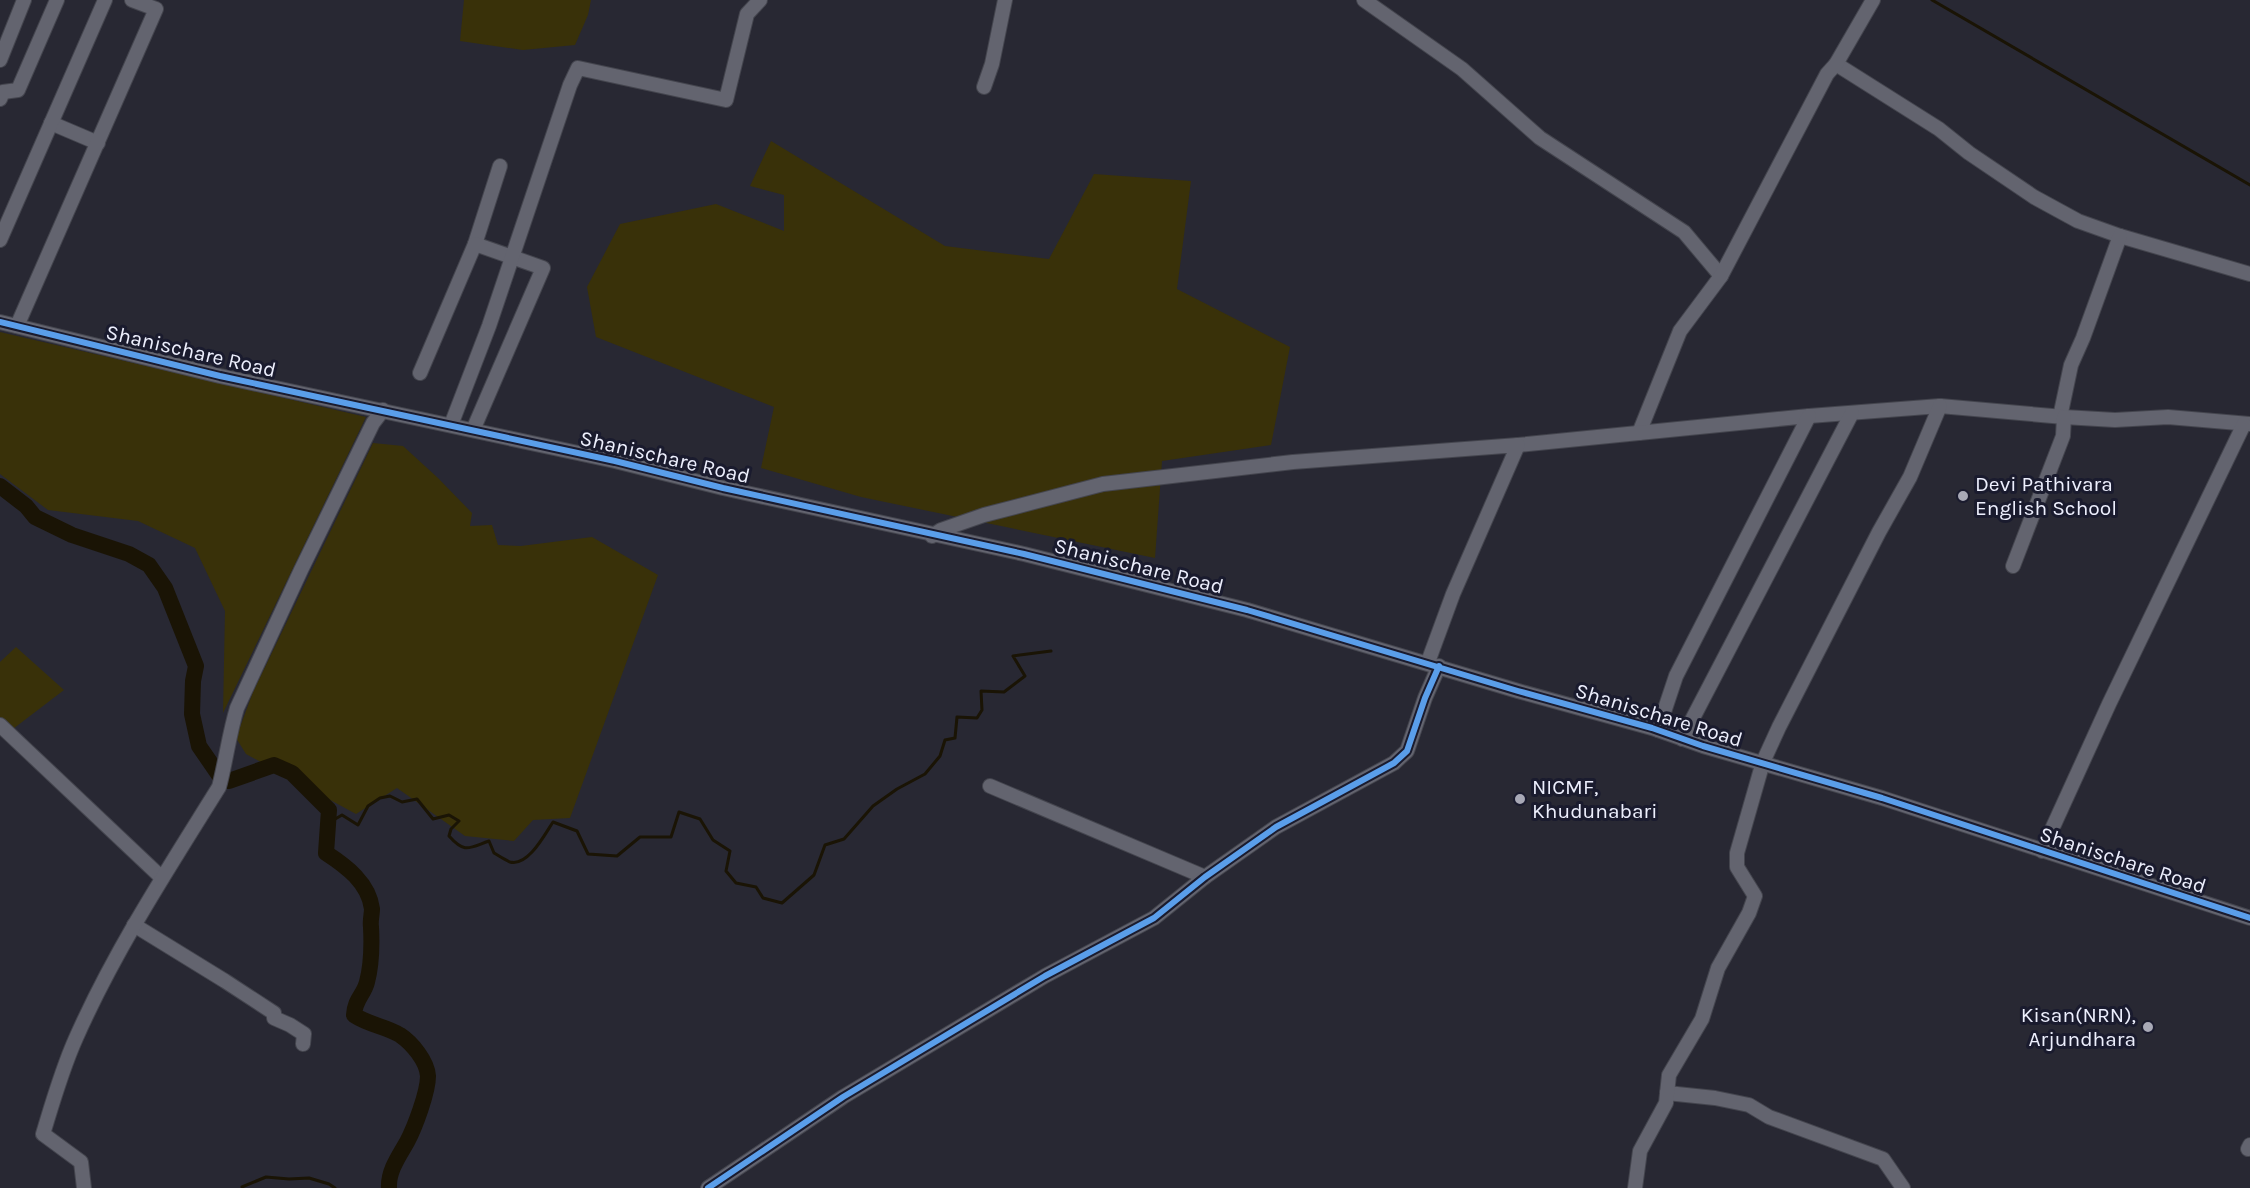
<svg xmlns="http://www.w3.org/2000/svg" width="2250" height="1188" font-family="Karla,sans-serif">
<style>
.green{fill:#393109}
.lines{fill:none;stroke-linecap:round;stroke-linejoin:round}
.stream{stroke:#1a1405;stroke-width:3}
.river{stroke:#1a1405;stroke-width:16}
.minor-casing{stroke:#44454e;stroke-width:16}
.minor{stroke:#63646f;stroke-width:14}
.cycleway-casing{stroke:#1a1b2e;stroke-width:10}
.cycleway{stroke:#5a9eea;stroke-width:6}
.poi-dot{fill:#a8a9b6;stroke:#1a1b2e;stroke-width:2}
.labels{text-anchor:middle;stroke-width:6;stroke-linejoin:round;paint-order:stroke}
.street-label{font-size:21px;fill:#edeffd;stroke:#1a1b2e}
.poi-label{font-size:21px;fill:#edeffd;stroke:#1a1b2e;text-anchor:start}
</style>
<rect width="100%" height="100%" fill="#282833"/>
<g class="green">
<polygon points="464,0 591,0 588,15 575,45 523,50 460,41"/>
<polygon points="771,141 945,246 1049,259 1094,174 1191,181 1177,289 1290,347 1271,445 1162,461 1155,558 861,497 761,468 774,407 596,337 587,287 620,224 716,204 784,231 784,195 750,186"/>
<polygon points="0,332 366,417 223,713 225,611 195,548 138,521 48,510 0,474"/>
<polygon points="373,443 403,446 438,478 472,513 470,526 492,525 498,545 521,546 592,537 658,575 570,818 533,820 514,841 465,836 397,788 356,814 246,754 236,738 253,692"/>
<polygon points="16,647 64,690 9,732 0,726 0,662"/>
</g>
<g class="lines">
<g class="stream">
<polyline points="1932,0 2250,185"/>
<path d="M330,822L342,815L358,825L368,806L380,798L390,796L402,802L417,799L433,819L449,815L459,821L451,829L449,836C465,854 469,848 489,841L494,853C499,856 505,860 510,862C528,867 545,834 553,822L577,831L588,854L617,856L640,837H671L679,812L700,819L713,840L730,851L726,871L736,883L756,887L763,898L782,903L814,875L825,845L844,839L873,806L897,789L925,774L940,756L945,740L955,738L957,717L977,718L982,710L981,691L1004,692L1025,676L1013,656L1051,651"/>
<polyline points="242,1187 266,1177 289,1179 309,1178 329,1184 335,1188"/>
</g>
<path class="river" d="M0,486L26,506L35,517L72,535L129,554L149,565L165,588L196,666L193,681L192,714L199,746L221,778L229,781L274,765L292,773L329,810L326,853C346,866 369,883 372,909C372,914 370,921 371,927C372,946 372,963 367,982C364,995 355,998 354,1015C369,1025 385,1026 400,1035C412,1043 427,1061 428,1076C428,1092 415,1127 407,1142C399,1156 388,1171 389,1188"/>
<g class="minor-casing">
<g id="minor">
<polyline points="1364,0 1462,69 1540,138 1684,232 1721,276"/>
<polyline points="0,60 24,0"/>
<polyline points="1836,64 1939,129 1969,153 2034,197 2078,221 2120,236 2250,274"/>
<polyline points="984,87 992,64 1005,0"/>
<polyline points="0,99 3,92 18,90 57,0"/>
<polyline points="51,123 98,143"/>
<polyline points="0,240 105,0"/>
<polyline points="475,244 500,166"/>
<polyline points="0,322 220,376 615,461 723,488 1024,554 1247,610 1518,691 1652,728 1703,746 1882,798 2250,918"/>
<polyline points="17,326 156,9 132,0"/>
<polyline points="420,373 475,244 543,268 473,430"/>
<polyline points="2060,417 2071,365 2083,338 2120,236"/>
<polyline points="451,425 489,326 570,85 578,68 726,100 747,14 760,0"/>
<polyline points="1639,433 1680,331 1721,276 1827,74 1836,64 1873,0"/>
<polyline points="1518,445 1809,416 1940,406 2064,417 2115,420 2168,417 2250,424"/>
<polyline points="932,536 941,530 984,515 1103,484 1293,462 1518,445 1453,594 1428,662"/>
<polyline points="2013,566 2063,436 2064,417"/>
<polyline points="0,725 162,878"/>
<polyline points="1658,730 1676,676 1809,416"/>
<polyline points="1682,739 1852,413"/>
<polyline points="990,786 1205,877"/>
<polyline points="2042,851 2109,704 2244,424"/>
<polyline points="134,925 225,981 274,1013 274,1018 290,1025 304,1034 303,1044"/>
<polyline points="1667,1093 1715,1098 1749,1105 1769,1117 1883,1159 1903,1188"/>
<polyline points="2248,1149 2250,1145"/>
<path d="M84,1188L81,1162L43,1134C53,1101 62,1069 76,1038C115,950 168,869 219,787C226,761 229,734 237,708L301,570L373,423L383,410"/>
<polyline points="708,1188 843,1097 1045,976 1154,918 1205,877 1276,827 1394,763 1407,751 1425,698 1439,666"/>
<polyline points="1635,1188 1640,1151 1666,1103 1669,1075 1702,1019 1718,968 1749,913 1755,896 1737,867 1737,853 1763,762 1779,727 1879,532 1910,477 1940,406"/>
</g>
</g>
<use href="#minor" class="minor"/>
<g class="cycleway-casing">
<g id="cycleway">
<polyline points="0,322 220,376 615,461 723,488 1024,554 1247,610 1518,691 1652,728 1703,746 1882,798 2250,918"/>
<polyline points="708,1188 843,1097 1045,976 1154,918 1205,877 1276,827 1394,763 1407,751 1425,698 1439,666"/>
</g>
</g>
<use href="#cycleway" class="cycleway"/>
</g>
<g class="poi-dot">
<circle cx="1963" cy="496" r="6"/>
<circle cx="1520" cy="799" r="6"/>
<circle cx="2148" cy="1027" r="6"/>
</g>
<g class="labels">
<g class="street-label">
<text transform="translate(191 351) rotate(13)" y="7">Shanischare Road</text>
<text transform="translate(665 457) rotate(13)" y="7">Shanischare Road</text>
<text transform="translate(1139 566) rotate(14)" y="7">Shanischare Road</text>
<text transform="translate(1659 715) rotate(17)" y="7">Shanischare Road</text>
<text transform="translate(2123 860) rotate(18)" y="7">Shanischare Road</text>
</g>
<g class="poi-label">
<text x="1975" y="491">Devi Pathivara<tspan x="1975" dy="24">English School</tspan></text>
<text x="1532" y="794">NICMF,<tspan x="1532" dy="24">Khudunabari</tspan></text>
<text x="2136" y="1022" text-anchor="end">Kisan(NRN),<tspan x="2136" dy="24">Arjundhara</tspan></text>
</g>
</g>
</svg>
